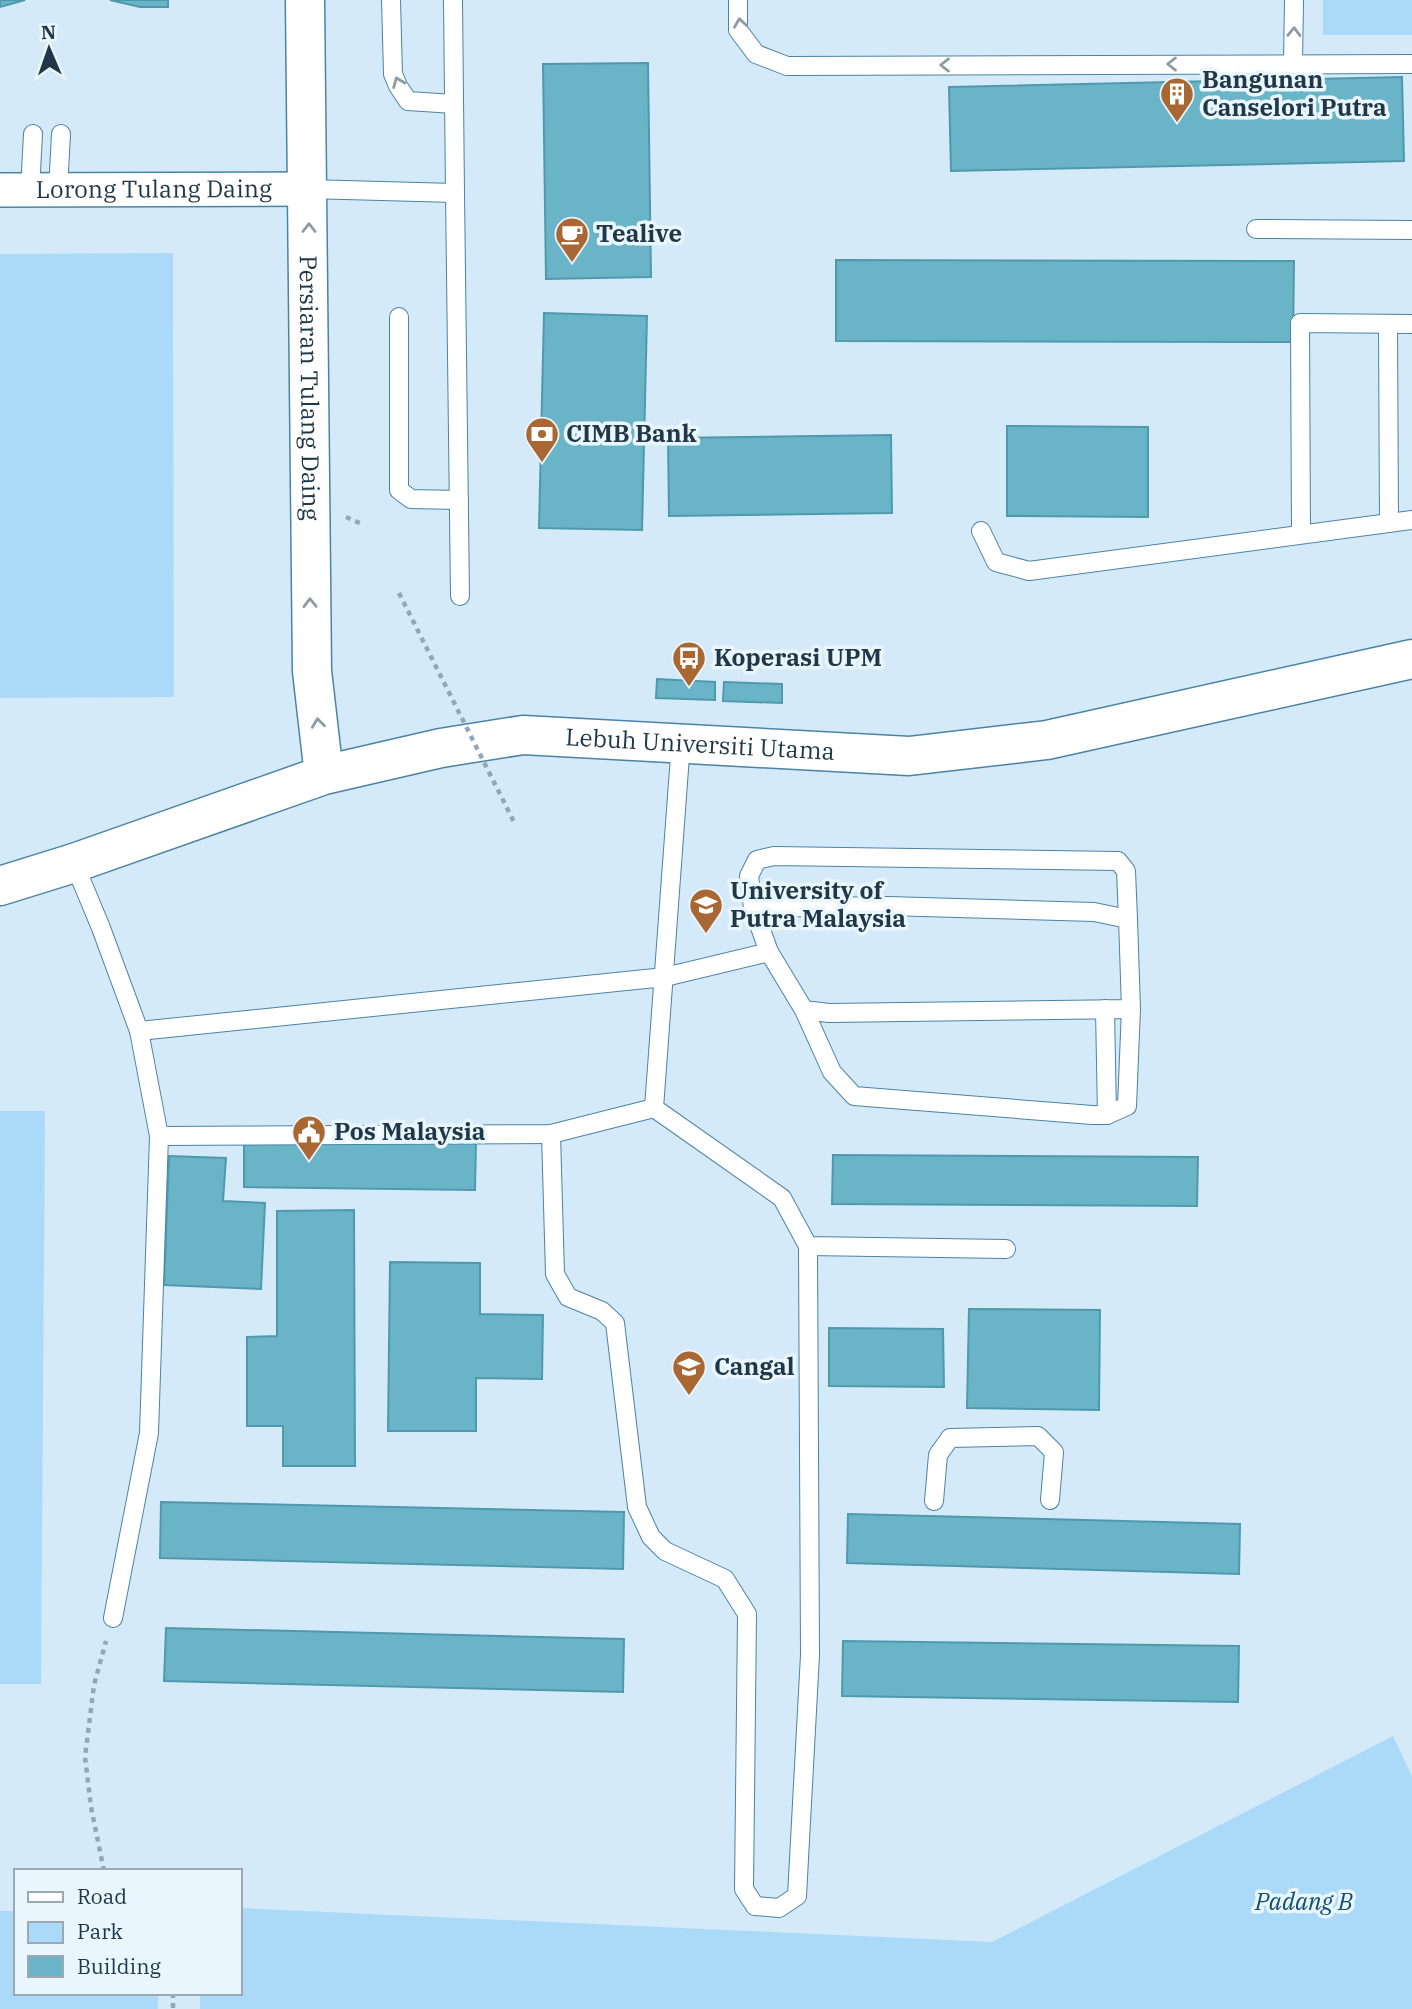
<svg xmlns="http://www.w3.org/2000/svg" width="1412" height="2009" font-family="'IBM Plex Serif',serif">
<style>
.green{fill:#abdaf8}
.building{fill:#6ab4c8;stroke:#4f99ad;stroke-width:2}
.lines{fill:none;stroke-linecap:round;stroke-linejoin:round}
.lane-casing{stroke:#4b83a5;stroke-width:20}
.street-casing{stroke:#4b83a5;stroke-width:36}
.secondary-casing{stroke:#4b83a5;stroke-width:41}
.path{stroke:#91a7b6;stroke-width:4.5;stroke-dasharray:5 5;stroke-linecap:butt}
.lane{stroke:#fff;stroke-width:18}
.street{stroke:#fff;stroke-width:33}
.secondary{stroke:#fff;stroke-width:38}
.path-bridge{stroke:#91a7b6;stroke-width:4.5;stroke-dasharray:5 5;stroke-linecap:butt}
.oneway{stroke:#8f9ba2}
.labels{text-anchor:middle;stroke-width:7;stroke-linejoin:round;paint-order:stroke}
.poi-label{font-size:24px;font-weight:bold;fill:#1f3746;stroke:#eaf6fd;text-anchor:start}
.street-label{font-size:24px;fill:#1f3746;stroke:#eaf6fd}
.park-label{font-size:24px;font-style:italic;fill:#114e6e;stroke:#eaf6fd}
</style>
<rect width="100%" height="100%" fill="#d4eaf9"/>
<g class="green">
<rect x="1323" y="0" width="89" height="35"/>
<polygon points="173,253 174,697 0,698 0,254"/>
<polygon points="0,1111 45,1111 41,1684 0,1684"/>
<polygon points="1393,1736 1412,1776 1412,2009 200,2009 200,1993 240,1993 240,1908 992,1942"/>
<polygon points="0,1911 16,1911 16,1993 158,1993 158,2009 0,2009"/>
</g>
<g class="building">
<polygon points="0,0 25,0 0,7"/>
<polygon points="110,0 168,0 168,7 140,7"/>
<polygon points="648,63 651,277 546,279 543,64"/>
<polygon points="1402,77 1404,161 951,171 949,87"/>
<polygon points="836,260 1294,261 1293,342 836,341"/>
<polygon points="544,313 647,316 642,530 539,528"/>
<polygon points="1007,426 1148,427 1148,517 1007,516"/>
<polygon points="891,435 892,513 669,516 668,438"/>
<polygon points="657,679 715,682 715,700 656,698"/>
<polygon points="724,682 782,684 782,703 723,701"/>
<polygon points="244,1138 476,1142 475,1190 244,1187"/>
<polygon points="833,1155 1198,1157 1197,1206 832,1204"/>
<polygon points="169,1156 226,1158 223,1201 265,1203 261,1289 164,1285"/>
<polygon points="354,1210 355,1466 283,1466 283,1426 247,1426 247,1337 277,1336 277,1211"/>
<polygon points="390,1262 480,1263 480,1314 543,1315 542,1379 476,1378 476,1431 388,1431"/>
<polygon points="969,1309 1100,1310 1099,1410 967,1408"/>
<polygon points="829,1328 943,1329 944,1387 829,1386"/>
<polygon points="161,1502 624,1512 623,1569 160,1558"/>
<polygon points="848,1514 1240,1524 1239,1574 847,1563"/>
<polygon points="166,1628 624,1639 623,1692 164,1681"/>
<polygon points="843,1641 1239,1646 1238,1702 842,1696"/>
</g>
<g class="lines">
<g class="lane-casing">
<g id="lane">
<polyline points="391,0 393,74 398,86 408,101 454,104"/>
<polyline points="738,0 738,30 756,54 787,66 1412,64"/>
<polyline points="1293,63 1294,0"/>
<polyline points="308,189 455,193 453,0"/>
<polyline points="30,190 33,134"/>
<polyline points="58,190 61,134"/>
<polyline points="455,193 460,596"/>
<polyline points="1256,229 1412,230"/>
<polyline points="399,317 399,490 411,499 459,500"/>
<polyline points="1388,324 1389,523"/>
<polyline points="981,531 996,562 1029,571 1412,520"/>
<polyline points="1301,534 1300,323 1412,324"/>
<polyline points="681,742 654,1108 782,1198 808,1246 1006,1249"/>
<polyline points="74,863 101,928 139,1031 159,1136 149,1433 113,1618"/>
<polyline points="753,908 749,876 757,860 774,856 1118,861 1126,871 1128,919"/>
<polyline points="1105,1009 1107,1115"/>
<polyline points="804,1010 832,1072 854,1096 1092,1115 1107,1115 1127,1106 1131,1009 1128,919 1094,912 888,906 753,908 769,952 804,1010 829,1013 1131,1009"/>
<polyline points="139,1031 665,977 769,952"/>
<polyline points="551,1134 555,1274 568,1297 602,1311 615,1323 637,1507 651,1537 665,1551 725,1579 747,1614 744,1889 755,1906 779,1908 797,1896 810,1655 808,1246"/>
<polyline points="159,1136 551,1134 654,1108"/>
<polyline points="934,1501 938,1455 950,1438 1038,1436 1054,1452 1050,1500"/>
</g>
</g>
<g class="street-casing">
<g id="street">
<path id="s1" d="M0,190L308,189"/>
</g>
</g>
<g class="secondary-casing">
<g id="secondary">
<path id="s2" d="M305,0L312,671L324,775"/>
<path id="s3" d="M0,886L74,863L324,775L441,748L523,735L909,756L1047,740L1412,659"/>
</g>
</g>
<g class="path">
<polyline points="346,517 364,525"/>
<polyline points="104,1871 91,1807 85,1757 94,1685 106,1641"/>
<polyline points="173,1993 173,2009"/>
</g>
<use href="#lane" class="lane"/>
<use href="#street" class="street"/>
<use href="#secondary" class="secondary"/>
<polyline class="path-bridge" points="399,593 514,822"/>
</g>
<defs><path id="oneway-chevron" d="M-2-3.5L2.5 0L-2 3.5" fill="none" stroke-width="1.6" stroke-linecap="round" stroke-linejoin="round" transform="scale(1.75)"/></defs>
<g class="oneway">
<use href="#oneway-chevron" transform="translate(740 23) rotate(-98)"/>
<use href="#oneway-chevron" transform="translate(1294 32) rotate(-89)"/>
<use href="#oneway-chevron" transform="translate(1172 64) rotate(180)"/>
<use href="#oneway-chevron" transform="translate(945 65) rotate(180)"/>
<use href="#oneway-chevron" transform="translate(398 82) rotate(-112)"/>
<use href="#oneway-chevron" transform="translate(309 228) rotate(-90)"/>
<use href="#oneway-chevron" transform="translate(310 603) rotate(-91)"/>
<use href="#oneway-chevron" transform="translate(318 723) rotate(-97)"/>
</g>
<defs>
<g id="building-pin" transform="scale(1.75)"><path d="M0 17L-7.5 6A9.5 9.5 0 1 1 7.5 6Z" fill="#a96733" stroke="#eaf6fd"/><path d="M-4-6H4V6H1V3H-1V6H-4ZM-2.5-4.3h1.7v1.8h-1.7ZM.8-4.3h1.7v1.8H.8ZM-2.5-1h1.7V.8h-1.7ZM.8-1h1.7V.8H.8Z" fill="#fff"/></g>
<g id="cafe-pin" transform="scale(1.75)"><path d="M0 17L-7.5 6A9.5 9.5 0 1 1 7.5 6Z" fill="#a96733" stroke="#eaf6fd"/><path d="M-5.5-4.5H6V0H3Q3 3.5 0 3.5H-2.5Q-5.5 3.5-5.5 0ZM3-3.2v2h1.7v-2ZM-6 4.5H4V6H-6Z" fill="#fff"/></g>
<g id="bank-pin" transform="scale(1.75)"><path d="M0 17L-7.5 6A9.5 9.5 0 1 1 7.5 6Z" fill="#a96733" stroke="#eaf6fd"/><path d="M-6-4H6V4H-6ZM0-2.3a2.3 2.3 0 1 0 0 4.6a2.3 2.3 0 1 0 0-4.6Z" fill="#fff"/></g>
<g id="bus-pin" transform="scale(1.75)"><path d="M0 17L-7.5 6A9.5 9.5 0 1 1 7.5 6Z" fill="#a96733" stroke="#eaf6fd"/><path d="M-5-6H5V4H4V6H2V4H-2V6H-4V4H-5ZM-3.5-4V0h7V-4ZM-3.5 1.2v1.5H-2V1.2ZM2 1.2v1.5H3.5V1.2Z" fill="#fff"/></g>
<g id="university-pin" transform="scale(1.75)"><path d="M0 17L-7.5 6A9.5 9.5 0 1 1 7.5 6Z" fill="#a96733" stroke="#eaf6fd"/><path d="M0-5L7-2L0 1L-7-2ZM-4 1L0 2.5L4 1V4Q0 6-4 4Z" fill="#fff"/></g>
<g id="civic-pin" transform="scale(1.75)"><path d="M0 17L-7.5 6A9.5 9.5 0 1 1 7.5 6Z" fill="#a96733" stroke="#eaf6fd"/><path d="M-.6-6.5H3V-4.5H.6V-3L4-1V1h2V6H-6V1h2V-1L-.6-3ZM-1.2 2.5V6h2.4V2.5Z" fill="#fff"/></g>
</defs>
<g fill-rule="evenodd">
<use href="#building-pin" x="1177" y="94"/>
<use href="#cafe-pin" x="572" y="234"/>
<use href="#bank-pin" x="542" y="434"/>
<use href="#bus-pin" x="689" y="658"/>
<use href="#university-pin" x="706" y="905"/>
<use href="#civic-pin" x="309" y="1132"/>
<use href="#university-pin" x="689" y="1367"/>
</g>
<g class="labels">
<g class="poi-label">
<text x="1202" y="88">Bangunan<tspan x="1202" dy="28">Canselori Putra</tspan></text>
<text x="596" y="242">Tealive</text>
<text x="566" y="442">CIMB Bank</text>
<text x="714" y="666">Koperasi UPM</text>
<text x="730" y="899">University of<tspan x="730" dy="28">Putra Malaysia</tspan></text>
<text x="334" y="1140">Pos Malaysia</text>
<text x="714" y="1375">Cangal</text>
</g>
<g class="street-label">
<text dy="8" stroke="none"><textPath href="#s1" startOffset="154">Lorong Tulang Daing</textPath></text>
<text dy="8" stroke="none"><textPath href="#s2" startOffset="388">Persiaran Tulang Daing</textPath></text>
<text dy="8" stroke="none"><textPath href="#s3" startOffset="723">Lebuh Universiti Utama</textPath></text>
</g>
<g class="park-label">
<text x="1304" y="1910">Padang B</text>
</g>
</g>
<rect x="14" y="1869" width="228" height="126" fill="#eaf6fd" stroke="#99aab4" stroke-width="2"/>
<rect x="28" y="1892" width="35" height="10" fill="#ffffff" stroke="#99aab4" stroke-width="2"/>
<text x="77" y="1904" font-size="21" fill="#1f3746">Road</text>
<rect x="28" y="1922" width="35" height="21" fill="#abdaf8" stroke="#99aab4" stroke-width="2"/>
<text x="77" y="1939" font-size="21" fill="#1f3746">Park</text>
<rect x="28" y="1956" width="35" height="21" fill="#6ab4c8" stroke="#99aab4" stroke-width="2"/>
<text x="77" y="1974" font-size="21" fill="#1f3746">Building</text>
<g transform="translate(49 49) rotate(358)" stroke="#eaf6fd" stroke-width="5" paint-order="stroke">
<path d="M0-5L12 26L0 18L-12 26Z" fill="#1f3746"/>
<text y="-10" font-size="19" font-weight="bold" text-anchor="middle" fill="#1f3746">N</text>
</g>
</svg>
